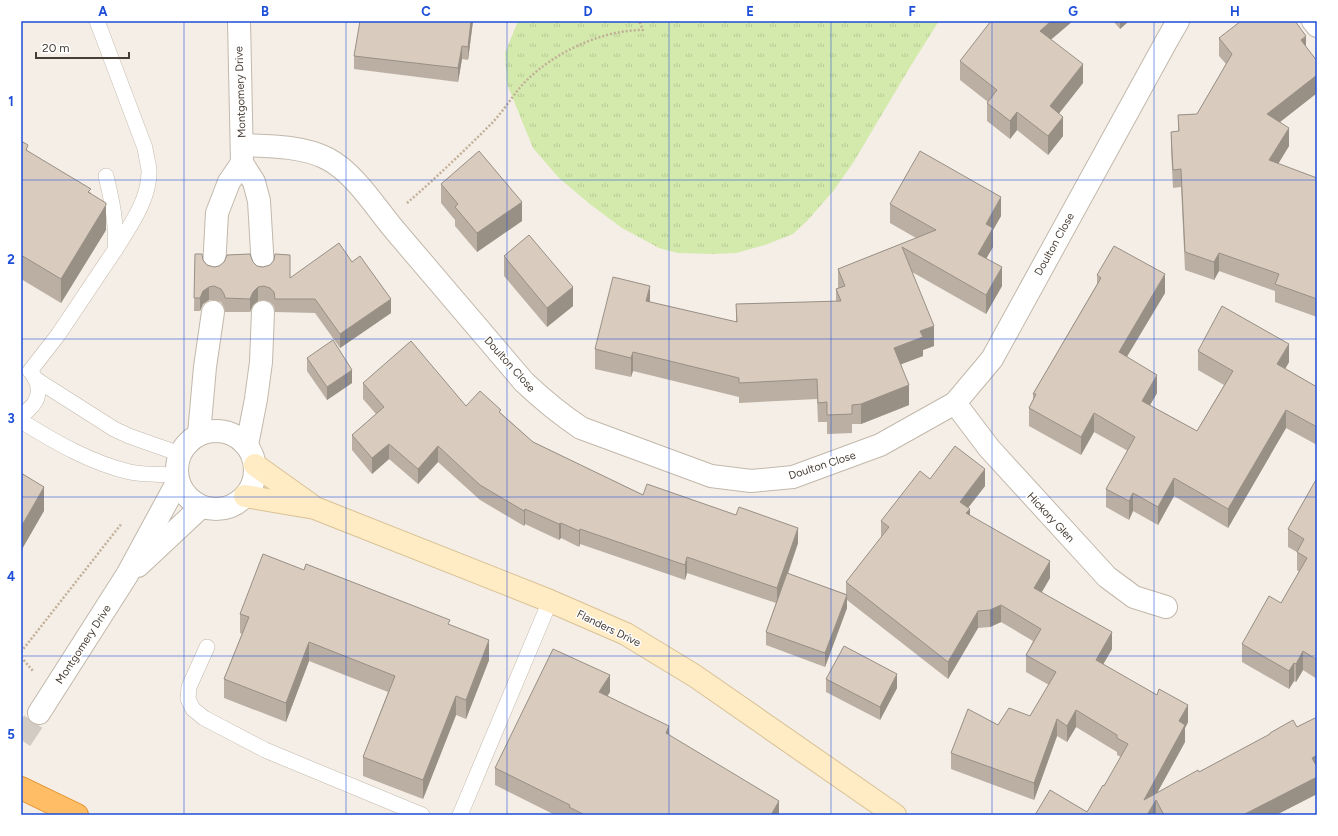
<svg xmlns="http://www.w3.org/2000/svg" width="1338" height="836" font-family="Figtree,sans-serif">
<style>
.grass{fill:url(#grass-tufts)}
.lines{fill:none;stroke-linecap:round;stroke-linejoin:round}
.street-tunnel{stroke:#d1cbc3;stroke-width:22;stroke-dasharray:22 11;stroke-linecap:butt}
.lane-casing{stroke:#c2b8ab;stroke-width:16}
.street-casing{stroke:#c2b8ab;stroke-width:24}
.secondary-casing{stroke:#d9c195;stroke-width:24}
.highway-casing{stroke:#e4912f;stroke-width:24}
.path{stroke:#c2af98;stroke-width:2.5;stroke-dasharray:2 2;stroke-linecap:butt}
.lane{stroke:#fff;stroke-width:15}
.street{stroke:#fff;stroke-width:22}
.secondary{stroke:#ffebc4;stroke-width:22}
.highway{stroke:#ffbe65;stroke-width:22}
.wall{fill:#bbafa3}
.shaded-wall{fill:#988f85}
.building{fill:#d9ccbe;stroke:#988f85}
.grid{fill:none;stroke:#1d4ed8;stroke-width:1;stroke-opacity:0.55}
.labels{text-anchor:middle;stroke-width:3;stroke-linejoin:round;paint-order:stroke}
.street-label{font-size:11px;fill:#473e35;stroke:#fff}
.neatline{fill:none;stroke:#1d4ed8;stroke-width:1.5}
.grid-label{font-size:13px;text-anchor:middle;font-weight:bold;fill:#1d4ed8}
</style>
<defs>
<pattern id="grass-tufts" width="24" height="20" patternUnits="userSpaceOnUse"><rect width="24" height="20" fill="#d4eaad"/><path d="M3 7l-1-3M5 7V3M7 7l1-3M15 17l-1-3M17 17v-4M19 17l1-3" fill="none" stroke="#b7ca95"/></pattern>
</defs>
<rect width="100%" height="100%" fill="#f4eee6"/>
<polygon class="grass" points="518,21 939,21 910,67 853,163 834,190 807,221 793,234 765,245 736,253 713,254 678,253 659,248 622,228 591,205 559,178 533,148 507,84 505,53"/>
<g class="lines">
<polyline class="street-tunnel" points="21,740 39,713"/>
<g class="lane-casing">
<g id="lane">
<path d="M97,21L145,148C146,155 148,163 149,170C150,199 130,226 115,250"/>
<path d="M30,371L58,335L115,250C117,224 112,201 106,176"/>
<polyline points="37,380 114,429 129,436 180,454"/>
<path d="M21,414C25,414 26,412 29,409C40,400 41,386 33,375"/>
<path d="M21,421C55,442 91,463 130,472C143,475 162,474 176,475"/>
<polyline points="207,647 189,687 188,699 193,709 204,718 265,750 422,815"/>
<polyline points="460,815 550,601"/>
</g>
</g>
<g class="street-casing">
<g id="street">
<polyline points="239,21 242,163 254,182 259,201 263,268"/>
<polyline points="1313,21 1317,26"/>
<path d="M242,145C269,146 303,146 328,159C356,174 377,210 398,234C440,283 482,332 524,382C542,399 560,414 581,428L711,476L751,481L793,477L880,445L955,403L992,359L1166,42L1178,21"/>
<polyline points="214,268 217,213 229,182 242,163"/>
<polyline points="955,403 989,448 1107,577 1134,597 1166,607"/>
<circle cx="216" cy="470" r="39"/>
<polyline points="199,434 205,367 213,312"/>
<polyline points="247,445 256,399 261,362 263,312"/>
<polyline points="138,566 201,507"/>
<polyline points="39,713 127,575 178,481"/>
</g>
</g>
<g class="secondary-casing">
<g id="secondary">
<polyline points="255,465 311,505"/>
<polyline points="245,496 315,508 550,601 626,634 695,676 895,815"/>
</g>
</g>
<g class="highway-casing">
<polyline id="highway" points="21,788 77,815"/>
</g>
<g class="path">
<path d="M407,203C436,178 464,151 491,124C504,111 513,94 526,81C555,52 602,30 643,30L639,21"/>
<polyline points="21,652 122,523"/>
<polyline points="21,657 33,671"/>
</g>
<use href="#lane" class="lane"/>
<use href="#street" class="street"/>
<use href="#secondary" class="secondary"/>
<use href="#highway" class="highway"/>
</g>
<g class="wall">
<polygon points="473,21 468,60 462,59 458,82 354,69 354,56"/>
<polygon points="1113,21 1129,21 1120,29"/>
<polygon points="1219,38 1306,47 1317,61 1317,93 1280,122 1289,146 1278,164 1317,178 1317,317 1275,302 1275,291 1219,271 1214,280 1185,270 1181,187 1173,188 1171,150 1171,132 1178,131 1178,115 1197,114 1226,64 1219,56"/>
<polygon points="1052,40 1083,83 1059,113 1063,136 1048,155 1017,130 1010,139 987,121 987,103 988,102 960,80 960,61"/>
<polygon points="21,141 28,151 91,193 106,230 61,303 21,279"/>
<polygon points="441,184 522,221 477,252 455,226 455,220 441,203"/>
<polygon points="890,204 1001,216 993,230 993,247 986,258 1002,286 986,314 912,272 934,346 923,350 923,356 901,364 909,405 861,424 852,424 852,433 827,434 827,422 818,422 817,399 739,403 739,397 633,371 631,377 595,369 595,349 650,302 736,322 736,304 836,302 836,289 838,288 838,269 916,238 890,223"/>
<polygon points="195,254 203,260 207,265 214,267 253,262 257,266 290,278 352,262 391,313 340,348 315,313 275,312 274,306 270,302 264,300 258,301 253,305 250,312 225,312 224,307 221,302 214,300 209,300 203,304 200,311 194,311"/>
<polygon points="504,256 573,306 547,327 504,276"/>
<polygon points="1097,275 1165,293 1127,356 1157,393 1150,405 1197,431 1224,385 1198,370 1198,351 1289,362 1285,369 1317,387 1317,445 1286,428 1228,528 1174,496 1158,525 1133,511 1129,520 1106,507 1106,489 1128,451 1094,432 1081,455 1029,426 1029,408 1033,400 1033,394 1097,284"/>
<polygon points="307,358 352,383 327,400 307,371"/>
<polygon points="363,383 501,413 533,442 643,495 798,543 788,574 846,594 846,582 881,538 881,521 930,479 985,486 968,508 970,515 1050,578 1042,592 1112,649 1103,664 1188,722 1185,728 1185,742 1157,793 1199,772 1270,735 1270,733 1297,727 1317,717 1317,794 1276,815 1035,815 1087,812 1104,786 1121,757 1117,755 1117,752 1076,727 1067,742 1057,736 1034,800 951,769 951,753 998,725 1030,716 1049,685 1026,672 1026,655 1033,641 1001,622 990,627 978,628 948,679 847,600 847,608 825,667 766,645 766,632 776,603 687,573 685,580 580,544 579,547 561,538 559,540 525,524 524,526 480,500 438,462 418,484 389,459 372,474 352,450 352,435 376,414 363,399"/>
<polygon points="1317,478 1317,679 1303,670 1296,682 1294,681 1289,689 1242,662 1242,644 1281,603 1299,572 1297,570 1297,552 1288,547 1288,529"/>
<polygon points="240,614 450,625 489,660 466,719 456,715 423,799 363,776 363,757 388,692 309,661 286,722 224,698 224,679 242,634 240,633"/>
<polygon points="826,679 897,688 880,720 826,692"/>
<polygon points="610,692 607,696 669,735 779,815 555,815 495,785 495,768"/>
</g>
<g class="shaded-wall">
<polygon points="471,21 473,21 468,60 468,47"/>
<polygon points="1051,21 1073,21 1040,49 1040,31"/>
<polygon points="1120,21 1129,21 1120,29"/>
<polygon points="1306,36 1306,54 1301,40"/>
<polygon points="462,46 462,59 458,82 458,68"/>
<polygon points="1083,64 1083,83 1050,125 1050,106"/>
<polygon points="1317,75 1317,93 1267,132 1267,114"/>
<polygon points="1017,112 1017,130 1010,139 1010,121"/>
<polygon points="1063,117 1063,136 1048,155 1048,136"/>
<polygon points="1289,128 1289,146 1269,179 1269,160"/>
<polygon points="1001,197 1001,216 993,230 993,247 978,273 978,254 986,224"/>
<polygon points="522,202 522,221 477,252 477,233"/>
<polygon points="106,205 106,230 61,303 61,279"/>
<polygon points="1219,253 1219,271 1214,280 1214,262"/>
<polygon points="1002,267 1002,286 986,314 986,295"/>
<polygon points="1165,274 1165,293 1119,370 1119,352"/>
<polygon points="650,286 650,305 646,301"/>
<polygon points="209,287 209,300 203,304 200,311 200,298 203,291"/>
<polygon points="258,287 258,301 253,305 250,312 250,299 253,292"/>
<polygon points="573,287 573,306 547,327 547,308"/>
<polygon points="391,299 391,313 340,348 340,334"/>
<polygon points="934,326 934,346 923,350 923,356 894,367 894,348 920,331"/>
<polygon points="1289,344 1289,362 1277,383 1277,364"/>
<polygon points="633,352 633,371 631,377 631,358"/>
<polygon points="352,370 352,383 327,400 327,387"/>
<polygon points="1157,375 1157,393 1142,419 1142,401"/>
<polygon points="909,385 909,405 861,424 861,404"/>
<polygon points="1286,410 1286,428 1228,528 1228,509"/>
<polygon points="1094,413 1094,432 1081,455 1081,437"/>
<polygon points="389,444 389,459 372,474 372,458"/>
<polygon points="438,446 438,462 418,484 418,469"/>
<polygon points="985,469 985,486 960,518 960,502"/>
<polygon points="1174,478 1174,496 1158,525 1158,507"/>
<polygon points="44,487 44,511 21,551 21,527"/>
<polygon points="1133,493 1133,511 1129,520 1129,501"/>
<polygon points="525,509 525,524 524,526 524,511"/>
<polygon points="970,509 970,526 966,513"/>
<polygon points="561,523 561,538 559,540 559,524"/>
<polygon points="798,528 798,543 777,604 777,588"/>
<polygon points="580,529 580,544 579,547 579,531"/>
<polygon points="687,557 687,573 685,580 685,565"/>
<polygon points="1050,561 1050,578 1034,605 1034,588"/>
<polygon points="847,595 847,608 825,667 825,653"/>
<polygon points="1001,605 1001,622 990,627 990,610"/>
<polygon points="978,611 978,628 948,679 948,662"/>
<polygon points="1112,632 1112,649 1096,677 1096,660"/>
<polygon points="489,640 489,660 466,719 466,700"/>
<polygon points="309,642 309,661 286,722 286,703"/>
<polygon points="1303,651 1303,670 1296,682 1296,664"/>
<polygon points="1294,663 1294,681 1289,689 1289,671"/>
<polygon points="897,674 897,688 880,720 880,707"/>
<polygon points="610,675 610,692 599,710 599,692"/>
<polygon points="456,696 456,715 423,799 423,780"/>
<polygon points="1188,705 1188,722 1185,728 1185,742 1145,815 1144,800 1179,721"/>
<polygon points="1076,710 1076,727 1067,742 1067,726"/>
<polygon points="1057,719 1057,736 1034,800 1034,783"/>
<polygon points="669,726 669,743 666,733"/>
<polygon points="1317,755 1317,772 1312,758"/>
<polygon points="1317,777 1317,794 1276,815 1243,815"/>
<polygon points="1156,800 1156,815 1147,815"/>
<polygon points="779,801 779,815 771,815"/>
</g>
<g class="building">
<polygon points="360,21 471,21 468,47 462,46 458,68 354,56"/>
<polygon points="991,21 1051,21 1040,31 1083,64 1050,106 1063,117 1048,136 1017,112 1010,121 987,103 997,90 960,61"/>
<polygon points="1241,21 1295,21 1306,36 1301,40 1317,61 1317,75 1267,114 1289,128 1269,160 1317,178 1317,299 1275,284 1279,274 1219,253 1214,262 1185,252 1181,169 1173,170 1171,132 1179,131 1178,115 1197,114 1232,54 1219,38"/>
<polygon points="21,141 28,145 26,150 91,189 88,192 106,203 106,205 61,279 21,255"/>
<polygon points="479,151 522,202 477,233 455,207 458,204 441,184"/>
<polygon points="920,151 1001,197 986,224 993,228 978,254 1002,267 986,295 902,247 934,326 920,331 923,337 894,348 909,385 861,404 852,405 852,414 827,415 827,402 818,403 817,379 739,383 739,378 633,352 631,358 595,349 613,277 650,286 646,301 737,322 736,304 841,301 836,289 845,286 838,269 936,230 890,204"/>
<polygon points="529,235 573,287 547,308 504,256"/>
<polygon points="339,243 352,262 360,256 391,299 340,334 315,299 275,299 274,292 270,288 264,286 258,287 253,292 250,299 225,298 224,294 221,289 214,286 209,287 203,291 200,298 194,298 195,254 202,254 203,260 207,265 214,267 219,266 224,262 227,255 250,254 253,262 257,266 263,267 270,265 274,260 275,254 290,255 290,278"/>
<polygon points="1114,246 1165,274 1119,352 1157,375 1142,401 1197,431 1233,371 1198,351 1222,306 1289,344 1277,364 1317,387 1317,427 1286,410 1228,509 1174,478 1158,507 1133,493 1129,501 1106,489 1135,437 1094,413 1081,437 1029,408 1036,394 1033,394 1101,278 1097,275"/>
<polygon points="333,340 352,370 327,387 307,358"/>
<polygon points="411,341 466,406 480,391 501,410 499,412 533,442 643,495 647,484 736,515 739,507 798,528 777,588 687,557 685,565 580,529 579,531 561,523 559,524 525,509 524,511 480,485 438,446 418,469 389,444 372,458 352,435 384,407 363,383"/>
<polygon points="955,446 985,469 960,502 970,509 966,513 1050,561 1034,588 1112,632 1096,660 1157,695 1159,689 1188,705 1179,721 1185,725 1144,800 1198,770 1199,772 1270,734 1270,733 1293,720 1297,727 1317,717 1317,755 1312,758 1317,767 1317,777 1243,815 1164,815 1156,800 1147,815 1035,815 1050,790 1087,812 1103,785 1104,786 1128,744 1117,738 1117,735 1076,710 1067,726 1057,719 1034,783 951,753 968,709 998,725 1009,708 1030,716 1056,672 1026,655 1041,629 1001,605 990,610 978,611 948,662 846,582 889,527 881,521 920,471 930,479"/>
<polygon points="21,473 44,487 21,527"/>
<polygon points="1317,478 1317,660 1303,651 1296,664 1294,663 1289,671 1242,644 1269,596 1281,603 1307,558 1297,552 1304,539 1288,529"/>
<polygon points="263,554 304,570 306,564 450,620 448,624 489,640 466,700 456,696 423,780 363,757 395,676 309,642 286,703 224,679 249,617 240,614"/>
<polygon points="787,573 847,595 825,653 766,632"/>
<polygon points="844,646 897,674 880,707 826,679"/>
<polygon points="553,649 610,675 599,692 669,726 666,733 779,801 771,815 585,815 569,807 570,805 495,768"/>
</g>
<path class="grid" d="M184,21V815M346,21V815M507,21V815M669,21V815M831,21V815M992,21V815M1154,21V815M21,180H1317M21,339H1317M21,497H1317M21,656H1317"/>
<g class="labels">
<g class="street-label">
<text transform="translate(240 92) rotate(-92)" y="4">Montgomery Drive</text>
<text transform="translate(1054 244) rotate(-61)" y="4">Doulton Close</text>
<text transform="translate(510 364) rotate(48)" y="4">Doulton Close</text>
<text transform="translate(822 465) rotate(-18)" y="4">Doulton Close</text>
<text transform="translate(1051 517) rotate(47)" y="4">Hickory Glen</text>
<text transform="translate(609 628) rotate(26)" y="4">Flanders Drive</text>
<text transform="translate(83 644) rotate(-57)" y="4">Montgomery Drive</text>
</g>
</g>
<rect width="1338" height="836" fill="none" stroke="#ffffff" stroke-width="44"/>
<path d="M36 52v6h93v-6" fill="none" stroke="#473e35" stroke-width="2"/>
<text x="42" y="52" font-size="12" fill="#473e35" stroke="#ffffff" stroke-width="3" paint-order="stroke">20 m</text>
<rect x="22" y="22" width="1294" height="792" class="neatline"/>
<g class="grid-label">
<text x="103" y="16">A</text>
<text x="265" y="16">B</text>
<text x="426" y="16">C</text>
<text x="588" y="16">D</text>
<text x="750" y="16">E</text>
<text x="912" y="16">F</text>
<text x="1073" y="16">G</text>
<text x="1235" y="16">H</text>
<text x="11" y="106">1</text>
<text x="11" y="264">2</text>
<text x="11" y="423">3</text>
<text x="11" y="581">4</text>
<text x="11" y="739">5</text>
</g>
</svg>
